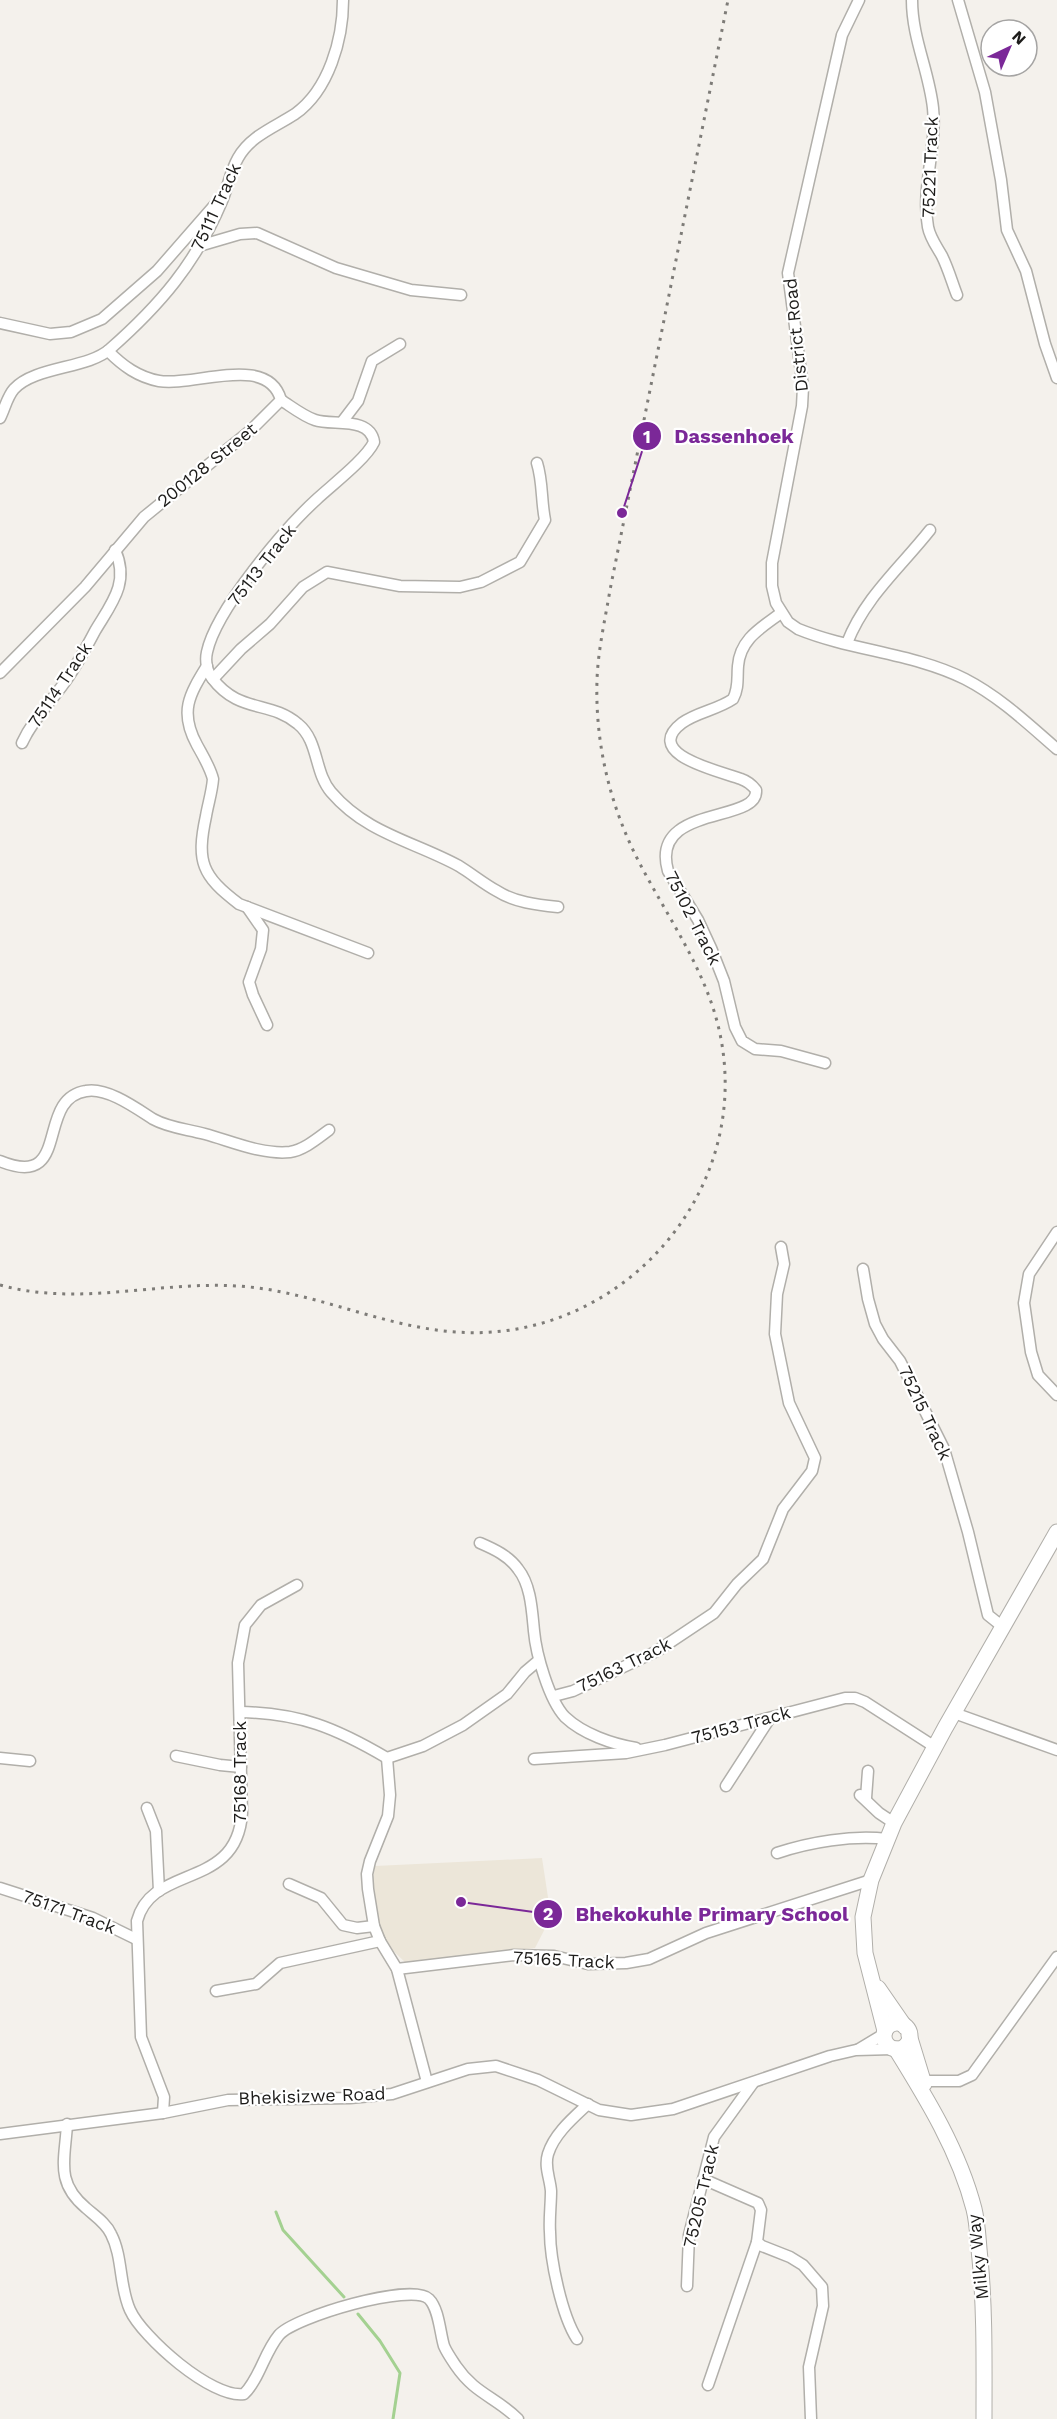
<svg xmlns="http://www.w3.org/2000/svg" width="1057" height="2419" font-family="'Work Sans',sans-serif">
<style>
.built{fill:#ece6d9}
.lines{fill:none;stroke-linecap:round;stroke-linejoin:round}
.stream{stroke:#a4d191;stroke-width:3}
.street-casing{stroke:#b1afaa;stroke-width:13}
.secondary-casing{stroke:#b1afaa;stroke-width:17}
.street{stroke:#fff;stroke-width:10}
.secondary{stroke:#fff;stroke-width:15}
.rail{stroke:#7e7c78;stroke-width:3;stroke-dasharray:3 6;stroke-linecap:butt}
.labels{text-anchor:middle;stroke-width:4.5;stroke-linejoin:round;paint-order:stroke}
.street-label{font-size:18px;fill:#1d1c1a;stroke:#fff}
.leader{fill:none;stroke:#7b2898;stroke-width:2}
.callout-dot{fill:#7b2898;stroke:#fff;stroke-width:2}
.mark-label{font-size:18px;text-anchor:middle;font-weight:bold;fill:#fff}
.callout-label{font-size:20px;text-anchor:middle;font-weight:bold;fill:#7b2898;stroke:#fff;stroke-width:4.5;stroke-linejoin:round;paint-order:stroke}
</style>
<rect width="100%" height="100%" fill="#f4f1ec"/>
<polygon class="built" points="542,1858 551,1917 535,1948 408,1965 385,1943 378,1931 372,1887 375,1866"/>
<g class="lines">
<g class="stream">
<polyline points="276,2212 283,2230 344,2297"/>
<polyline points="358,2314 380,2341 400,2373 393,2419"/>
</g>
<g class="street-casing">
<g id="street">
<path d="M859,0L842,35L788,273L803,387L802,406L772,563V586L776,603L788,622L798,629C852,651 913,653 965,679C1000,697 1028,724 1057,749"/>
<path d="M912,0C912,38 929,71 933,108C937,148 921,188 928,227C930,238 937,247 942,256C948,268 952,282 957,295"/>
<polyline points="958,0 985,92 1001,180 1007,230 1026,271 1045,344 1057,378"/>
<polyline points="199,246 240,234 257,233 336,268 411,290 461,295"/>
<polyline points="0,323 50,334 71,332 102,319 157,271 219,200"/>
<path d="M281,400C292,407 303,416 315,420C332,426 370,416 374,442C366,459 332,485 317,499C284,529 216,610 207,652C205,661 207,671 212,678C239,714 270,700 298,724C319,741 314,772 331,792C367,834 413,841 459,866C472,874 484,884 497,891C514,902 537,905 558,907"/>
<path d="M0,418C5,408 7,397 14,389C35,366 88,369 110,349C160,305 196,263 222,201C228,187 230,172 238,158C250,136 275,127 295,114C329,90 343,39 343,0"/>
<polyline points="342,422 358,401 372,361 400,344"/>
<path d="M781,613C761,628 740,639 738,666C737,678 739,688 733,699C717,710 697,712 682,723C640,755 724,772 741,779C747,781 752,785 756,790C759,824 649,804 668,871L698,920L711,948L724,981L735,1027L742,1041L755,1049L781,1051L825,1063"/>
<path d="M847,643C865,597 900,568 930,530"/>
<path d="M207,666C189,695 179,712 197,745C203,756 210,767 213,779C212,792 208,804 206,816C196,862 202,876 239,904L368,953"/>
<path d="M0,673L85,587L144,517L251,430L281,400C268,353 194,387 159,381C138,377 123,366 108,351"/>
<path d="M213,679L241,649L270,624L303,587L327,572L400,586L460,587L481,582L520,562L545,520C541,501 543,482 537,463"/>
<path d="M22,743C32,721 48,705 62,686C75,669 85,650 95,631C111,604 130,583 115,550"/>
<polyline points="247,907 263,930 261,949 249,982 253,995 267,1025"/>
<path d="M0,1161C73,1191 34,1099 86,1091C107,1087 136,1108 153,1119C169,1128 187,1129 205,1134C231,1141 262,1155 290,1152C304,1150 318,1138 329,1130"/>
<polyline points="1057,1232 1029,1274 1024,1303 1031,1352 1038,1375 1057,1395"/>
<polyline points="863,1269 868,1299 875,1324 883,1339 900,1361 944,1449 968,1532 988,1615 1003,1627"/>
<path d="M480,1543C494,1549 509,1556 518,1569C531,1585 532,1611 534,1631C536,1654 549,1700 565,1717C583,1734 612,1744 636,1748"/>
<polyline points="554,1696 573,1691 657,1651 714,1613 737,1584 763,1559 783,1509 812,1471 815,1458 789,1403 775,1334 777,1294 784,1264 781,1247"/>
<path d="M240,1712C300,1713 336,1728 387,1758L423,1746L463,1725L507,1694L525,1672L538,1661"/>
<polyline points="954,1713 1057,1750"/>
<polyline points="176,1756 220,1765 241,1767"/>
<polyline points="0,1758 30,1761"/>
<polyline points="387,1758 390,1795 388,1816 370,1861 367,1874 368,1889 374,1926 380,1941 397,1969 427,2082"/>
<polyline points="534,1759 626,1753 665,1745 845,1698 855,1698 865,1702 935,1747"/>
<polyline points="726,1786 770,1718"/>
<polyline points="860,1795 879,1813 894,1823"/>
<polyline points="866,1798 868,1771"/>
<polyline points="147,1808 156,1831 159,1891"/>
<path d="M777,1853C810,1842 852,1835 887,1839"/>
<polyline points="289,1884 321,1898 343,1925 357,1928 374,1926"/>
<polyline points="0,1888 93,1918 136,1939"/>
<polyline points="397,1969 514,1955 554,1956 588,1964 626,1963 649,1959 706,1933 871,1880"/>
<polyline points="216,1991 256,1984 280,1963 380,1941"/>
<polyline points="859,2049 884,2034"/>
<polyline points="923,2081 959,2081 972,2075 1057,1957"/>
<path d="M163,2113L164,2097L141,2037L137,1921C152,1863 237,1891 242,1813L238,1663L245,1625L261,1605L297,1585"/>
<path d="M67,2124C65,2160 55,2182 86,2208C95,2216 106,2223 111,2234C123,2257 119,2286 130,2310C142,2337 212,2399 244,2394C260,2378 264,2353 279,2335C294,2317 412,2282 429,2299C439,2309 440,2333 444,2346C447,2353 452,2360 456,2366C475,2394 496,2397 518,2419"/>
<polyline points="0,2134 163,2113 228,2100 350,2098 392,2094 468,2069 496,2066 538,2080 599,2110 631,2115 673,2109 830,2056 856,2050 893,2049"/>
<polyline points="703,2179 758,2203 761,2210 757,2242 762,2246 790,2257 803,2265 822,2287 823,2306 809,2367 811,2419"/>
<polyline points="687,2286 689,2235 714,2137 753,2083"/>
<path d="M577,2339C562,2316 550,2260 550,2232C549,2219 551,2205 551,2191C550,2178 544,2167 548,2154C554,2134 573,2118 588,2104"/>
<polyline points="708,2385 757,2242"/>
</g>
</g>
<g class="secondary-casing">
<g id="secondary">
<polyline points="878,1988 905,2027"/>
<circle cx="897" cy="2036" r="13"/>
<polyline points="885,2031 865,1953 863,1917 871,1880 894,1823 945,1728 1057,1532"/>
<polyline points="909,2035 924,2084"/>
<path d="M896,2049C927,2099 959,2151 974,2209C978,2225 978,2242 980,2259C985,2312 984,2366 984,2419"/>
</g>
</g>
<use href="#street" class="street"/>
<use href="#secondary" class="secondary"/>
<path class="rail" d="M0,1285C79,1307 157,1281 237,1286C311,1290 381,1327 456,1332C615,1344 751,1199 721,1039C709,974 669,920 639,862C610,806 595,744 597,680C598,650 605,620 610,590L728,0"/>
</g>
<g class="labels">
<g class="street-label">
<text transform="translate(930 167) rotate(-88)" y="6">75221 Track</text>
<text transform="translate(216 207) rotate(-65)" y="6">75111 Track</text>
<text transform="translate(796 335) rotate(-96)" y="6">District Road</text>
<text transform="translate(207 465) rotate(-39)" y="6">200128 Street</text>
<text transform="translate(262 565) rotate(-52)" y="6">75113 Track</text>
<text transform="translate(60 685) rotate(-56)" y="6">75114 Track</text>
<text transform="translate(693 918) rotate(63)" y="6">75102 Track</text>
<text transform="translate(925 1413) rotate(65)" y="6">75215 Track</text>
<text transform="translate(624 1665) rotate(-26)" y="6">75163 Track</text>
<text transform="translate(741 1725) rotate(-15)" y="6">75153 Track</text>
<text transform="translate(240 1772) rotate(-90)" y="6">75168 Track</text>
<text transform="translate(69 1912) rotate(20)" y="6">75171 Track</text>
<text transform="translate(564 1960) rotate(3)" y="6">75165 Track</text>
<text transform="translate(312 2096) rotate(-2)" y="6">Bhekisizwe Road</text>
<text transform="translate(701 2196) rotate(-77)" y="6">75205 Track</text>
<text transform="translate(978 2257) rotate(-96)" y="6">Milky Way</text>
</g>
</g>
<path class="leader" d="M622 513L647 436M461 1902L548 1914"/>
<g class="callout-dot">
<circle cx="622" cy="513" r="6"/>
<circle cx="461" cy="1902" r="6"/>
<circle cx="647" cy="436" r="15"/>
<circle cx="548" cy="1914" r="15"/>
</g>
<g class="mark-label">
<text x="647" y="443">1</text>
<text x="548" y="1920">2</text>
</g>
<g class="callout-label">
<text x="734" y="443">Dassenhoek</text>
<text x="712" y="1921">Bhekokuhle Primary School</text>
</g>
<g transform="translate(1009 48) rotate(44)"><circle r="28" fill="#ffffff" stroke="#a5a4a3" stroke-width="1.5"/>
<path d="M0-4.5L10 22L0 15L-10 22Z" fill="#7b2898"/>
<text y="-9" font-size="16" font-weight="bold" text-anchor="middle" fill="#1d1c1a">N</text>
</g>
</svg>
